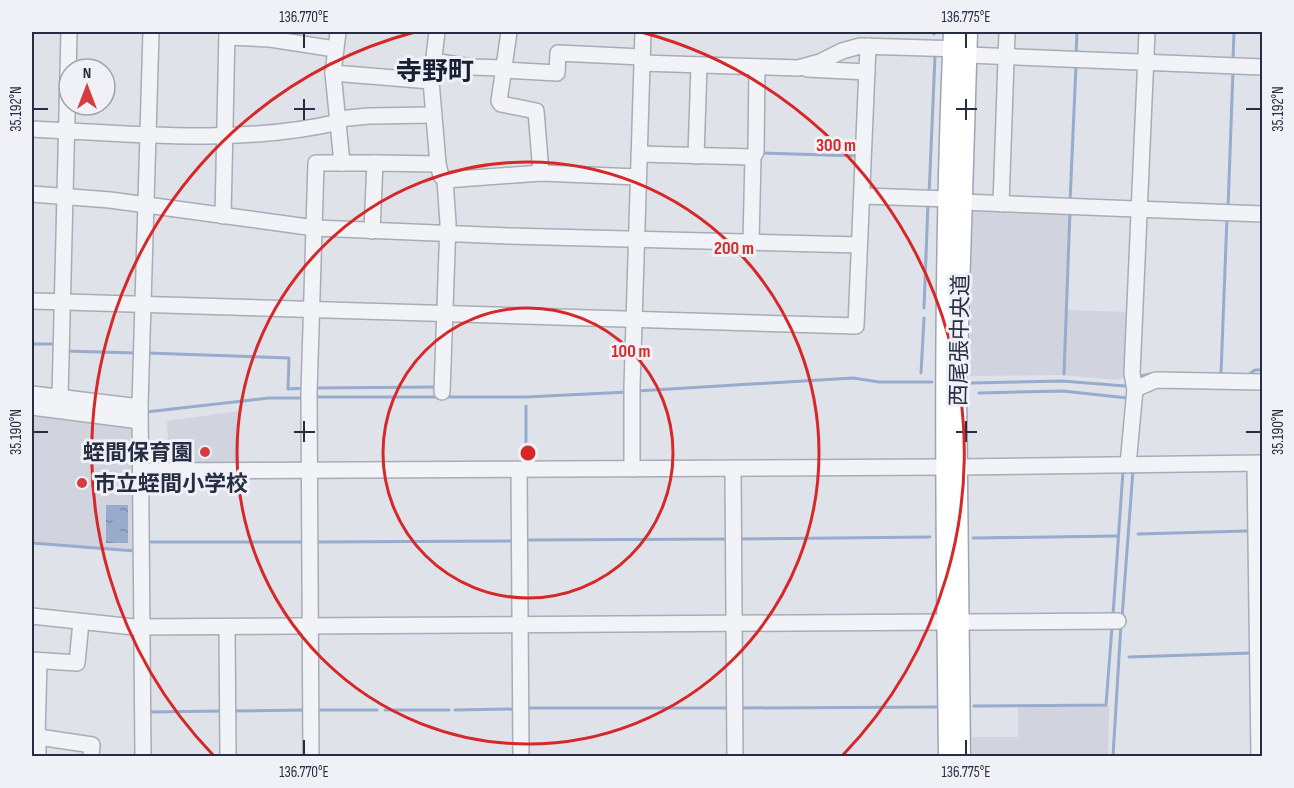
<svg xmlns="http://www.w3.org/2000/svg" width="1294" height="788" font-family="'Sofia Sans Condensed','Noto Sans JP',sans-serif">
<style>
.built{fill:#d1d4df}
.water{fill:url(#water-ripples)}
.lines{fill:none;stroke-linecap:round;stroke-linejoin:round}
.stream{stroke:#97abcc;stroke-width:3}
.minor-casing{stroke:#a8acb7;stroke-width:18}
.major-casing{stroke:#9da4b6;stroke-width:21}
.minor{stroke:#f2f3f7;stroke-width:15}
.major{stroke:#fff;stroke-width:18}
.ticks{fill:none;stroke:#272d42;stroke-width:2}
.ring{fill:none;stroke:#d62828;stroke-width:3}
.poi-dot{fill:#d73b40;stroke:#eff1f7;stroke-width:2}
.labels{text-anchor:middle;stroke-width:6;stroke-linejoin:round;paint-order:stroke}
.street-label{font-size:22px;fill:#272d42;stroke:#eff1f7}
.poi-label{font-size:22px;font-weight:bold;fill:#272d42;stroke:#eff1f7;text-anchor:end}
.quarter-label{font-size:26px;font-weight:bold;fill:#191f32;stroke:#eff1f7}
.centre{fill:#d62828;stroke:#eff1f7;stroke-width:3}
.ring-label{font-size:18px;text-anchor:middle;font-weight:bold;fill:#d62828;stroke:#eff1f7;stroke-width:6;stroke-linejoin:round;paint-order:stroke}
.neatline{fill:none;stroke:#272d42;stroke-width:2}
.ticks-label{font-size:15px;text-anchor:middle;fill:#272d42}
</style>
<defs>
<pattern id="water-ripples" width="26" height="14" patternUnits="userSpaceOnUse" patternTransform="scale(1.5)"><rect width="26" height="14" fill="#97abcc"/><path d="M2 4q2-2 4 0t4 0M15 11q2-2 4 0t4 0" fill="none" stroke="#7b8ca7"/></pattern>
</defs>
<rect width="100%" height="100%" fill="#dfe2e9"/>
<g class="built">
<polygon points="973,206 1069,208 1065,310 1132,312 1130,375 1117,380 1061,375 969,376"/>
<polygon points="239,411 240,468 169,468 167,421"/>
<polygon points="32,412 133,425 133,550 32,542"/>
<polygon points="1018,706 1109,706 1108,756 972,756 972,737 1018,737"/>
</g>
<rect class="water" x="106" y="505" width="22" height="38"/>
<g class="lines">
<g class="stream">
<polyline points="913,32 926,32"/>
<polyline points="934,34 935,32"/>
<polyline points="1076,54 1077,32"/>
<polyline points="1233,60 1234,32"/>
<polyline points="760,153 857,156"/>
<polyline points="929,195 935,56"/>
<polyline points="1070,202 1076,65"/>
<polyline points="1228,208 1233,71"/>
<polyline points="924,308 928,203"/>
<polyline points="32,344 57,344"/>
<polyline points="65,351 135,353"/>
<polyline points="147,353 289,358 288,389 305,388"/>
<polyline points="921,373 924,318"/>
<polyline points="1064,374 1070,210"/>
<polyline points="1221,374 1227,217"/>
<polyline points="1248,375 1255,370 1262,370"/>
<polyline points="1140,376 1151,374"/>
<polyline points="970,383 1062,381 1125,386"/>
<polyline points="314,388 436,387"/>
<polyline points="637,391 853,378 879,382 932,382"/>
<polyline points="979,393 1063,391 1127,398 1127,400"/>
<polyline points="313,397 439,397"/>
<polyline points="445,397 526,397 628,392"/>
<polyline points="526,406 526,463"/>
<polyline points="146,412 269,398 304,398"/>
<polyline points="1138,534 1247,531"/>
<polyline points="973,538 1117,536"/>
<polyline points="737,539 930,537"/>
<polyline points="526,540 729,539"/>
<polyline points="149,542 305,542"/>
<polyline points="316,542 515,541"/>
<polyline points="32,543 135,551"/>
<polyline points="1113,615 1123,471"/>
<polyline points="1122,618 1133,470"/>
<polyline points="1129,657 1252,653"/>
<polyline points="974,706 1106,705 1112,627"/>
<polyline points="527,708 730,708"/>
<polyline points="739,708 936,707"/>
<polyline points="316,710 377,710"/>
<polyline points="385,710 449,710"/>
<polyline points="455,710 516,709"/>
<polyline points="231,711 306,710"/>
<polyline points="149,712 222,711"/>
<polyline points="1113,756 1121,624"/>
</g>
<g class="minor-casing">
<g id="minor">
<polyline points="338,32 333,73 342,163"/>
<polyline points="437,32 431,81 438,164 441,176 445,180 448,223 442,392"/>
<polyline points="509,32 499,101 501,104 536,111 541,173"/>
<polyline points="227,37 270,39 335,49"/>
<polyline points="968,55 1262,67"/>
<polyline points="433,61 471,67 504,68"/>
<polyline points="642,63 798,68 820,62 842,51 860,46 961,49"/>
<polyline points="807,69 867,72"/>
<polyline points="504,70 557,73 558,53 642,57"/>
<polyline points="333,73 431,81"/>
<polyline points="338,119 369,116 433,115"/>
<path d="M32,129C131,134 242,145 339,122"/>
<polyline points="639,154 753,157"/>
<polyline points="696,156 699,65"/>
<polyline points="375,163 438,164"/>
<polyline points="445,180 541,173 638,177"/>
<polyline points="32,194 110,200 315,228 509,236 859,245"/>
<polyline points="863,196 948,199"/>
<polyline points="962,202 1262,214"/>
<polyline points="1001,204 1007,32"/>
<polyline points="223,216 227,32"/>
<polyline points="751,242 753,157 756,152 757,67"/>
<polyline points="32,301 856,326 868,46"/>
<polyline points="1135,389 1156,380 1262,382"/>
<polyline points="32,394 140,407"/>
<polyline points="60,398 69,32"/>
<polyline points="32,407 140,421"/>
<polyline points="1255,464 1259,756"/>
<polyline points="1128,465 1135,389 1132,374 1147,32"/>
<polyline points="958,467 1262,463"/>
<polyline points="632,469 632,387 643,32"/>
<polyline points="733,469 735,756"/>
<polyline points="519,470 521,756"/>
<polyline points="141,471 944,467"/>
<polyline points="32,616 134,627 946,622"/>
<polyline points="960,622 1118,621"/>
<polyline points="227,627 228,756"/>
<polyline points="32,660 77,663 81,622"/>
<polyline points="32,736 92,745 91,756"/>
<polyline points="37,737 39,661"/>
<polyline points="38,756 38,737"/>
<polyline points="143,756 140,405 151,32"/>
<polyline points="311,756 309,393 316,163 375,163 372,231"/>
</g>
</g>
<g class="major-casing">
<g id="major">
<path d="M948,756C945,515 942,273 953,32"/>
<polyline points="961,756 957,389 968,32"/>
</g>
</g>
<use href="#minor" class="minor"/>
<use href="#major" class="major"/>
</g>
<path class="ticks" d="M304,33V48M966,33V48M304,99V120M966,99V120M33,109H48M294,109H315M956,109H977M1246,109H1261M304,421V442M966,421V442M33,432H48M294,432H315M956,432H977M1246,432H1261M304,740V755M966,740V755"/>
<g class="ring">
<circle cx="528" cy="453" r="145"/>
<circle cx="528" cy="453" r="291"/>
<path d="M214 756A436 436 0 0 1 415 32M641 32A436 436 0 0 1 842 756"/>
</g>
<g class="poi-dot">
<circle cx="205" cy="452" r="6"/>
<circle cx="82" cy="483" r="6"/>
</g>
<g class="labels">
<g class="street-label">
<text transform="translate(959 340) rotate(-89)" y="8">西尾張中央道</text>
</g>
<g class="poi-label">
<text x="193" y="460">蛭間保育園</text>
<text x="94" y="491" text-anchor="start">市立蛭間小学校</text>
</g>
<g class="quarter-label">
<text x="435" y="80">寺野町</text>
</g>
</g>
<circle cx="528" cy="453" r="9" class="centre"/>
<g class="ring-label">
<text x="836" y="151">300 m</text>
<text x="734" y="254">200 m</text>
<text x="631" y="357">100 m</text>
</g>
<rect width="1294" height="788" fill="none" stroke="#eff1f7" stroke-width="66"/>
<g transform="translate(87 87)"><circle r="28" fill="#eff1f7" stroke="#9fa3af" stroke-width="1.5"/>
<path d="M0-4.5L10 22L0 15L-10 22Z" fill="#d73b40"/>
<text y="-9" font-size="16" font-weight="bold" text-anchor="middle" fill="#272d42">N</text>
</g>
<rect x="33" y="33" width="1228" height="722" class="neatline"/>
<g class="ticks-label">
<text x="304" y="22">136.770°E</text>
<text x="966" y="22">136.775°E</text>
<text transform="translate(16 109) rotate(-90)" y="5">35.192°N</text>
<text transform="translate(1278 109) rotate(-90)" y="5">35.192°N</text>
<text transform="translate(16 432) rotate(-90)" y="5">35.190°N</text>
<text transform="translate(1278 432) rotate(-90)" y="5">35.190°N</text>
<text x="304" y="777">136.770°E</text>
<text x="966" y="777">136.775°E</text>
</g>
</svg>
